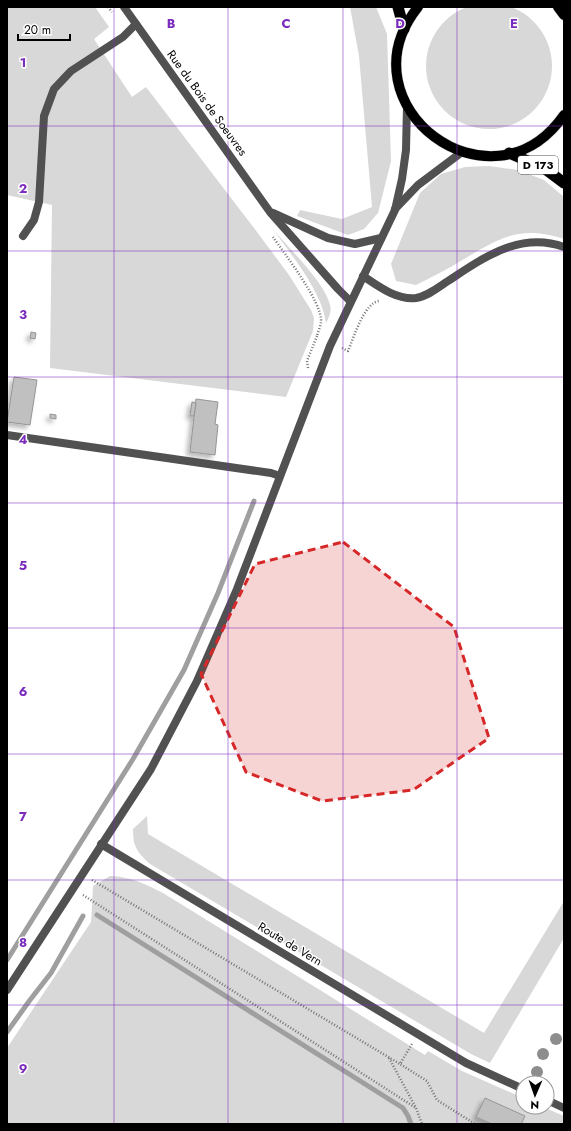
<svg xmlns="http://www.w3.org/2000/svg" width="571" height="1131" font-family="Jost,sans-serif">
<style>
.green{fill:#d8d8d8}
.lines{fill:none;stroke-linecap:round;stroke-linejoin:round}
.stream{stroke:#9f9f9f;stroke-width:5}
.building{fill:#c0c0c0;stroke:#959595;filter:url(#shadow)}
.primary-casing{stroke:#dbdbdb;stroke-width:11}
.trunk-casing{stroke:#dbdbdb;stroke-width:12}
.path{stroke:#737373;stroke-width:2.5;stroke-dasharray:1 2;stroke-linecap:butt}
.service{stroke:#515151;stroke-width:8}
.minor{stroke:#515151;stroke-width:8}
.tertiary{stroke:#515151;stroke-width:8}
.primary{stroke:#000;stroke-width:10}
.trunk{stroke:#000;stroke-width:11}
.tree{fill:#8d8d8d}
.marked{fill:#d62828;fill-opacity:0.2;stroke:#d62828;stroke-width:3;stroke-dasharray:8 5;stroke-linejoin:round}
.grid{fill:none;stroke:#7b2cbf;stroke-width:1;stroke-opacity:0.55}
.labels{text-anchor:middle;stroke-width:3;stroke-linejoin:round;paint-order:stroke}
.shield{fill:#fff;stroke:#4c4c4c;stroke-width:1}
.shield-label{font-size:11px;font-weight:bold;fill:#000}
.street-label{font-size:12px;fill:#000;stroke:#fff}
.grid-label{font-size:13px;text-anchor:middle;font-weight:bold;fill:#7b2cbf;stroke:#fff;stroke-width:3;stroke-linejoin:round;paint-order:stroke}
</style>
<defs>
<filter id="shadow"><feDropShadow dx="-3.5" dy="3.5" stdDeviation="2" flood-color="#0004"/></filter>
</defs>
<rect width="100%" height="100%" fill="#fff"/>
<g class="green">
<circle cx="489" cy="66" r="63"/>
<polygon points="7,7 95,7 109,27 94,39 132,97 146,87 254,228 289,275 311,310 314,318 313,331 286,397 50,368 52,205 7,195"/>
<polygon points="350,7 376,7 387,34 391,161 378,213 364,229 348,235 297,216 300,210 342,219 372,207 359,56"/>
<path d="M489,166L518,170L544,180L564,197V239C520,225 501,237 464,259C448,269 432,277 416,285L396,281L391,264L420,193L441,174L465,167Z"/>
<path d="M273,229C289,249 324,281 330,305C332,312 329,317 326,323C322,291 291,255 273,229Z"/>
<path d="M147,816L148,834L484,1033L564,901V938L490,1063L471,1054L150,864C137,852 133,847 133,829Z"/>
<path d="M110,876C132,877 143,883 163,893L425,1055L428,1051L462,1071L523,1098V1107H543L564,1116V1124H7V1048L91,922L93,886Z"/>
</g>
<g class="lines">
<g class="stream">
<polyline points="97,915 403,1108 408,1116 411,1124"/>
<polyline points="7,960 133,759 184,670 218,593 254,501"/>
<polyline points="7,1032 30,1000 51,973 83,916"/>
</g>
</g>
<g class="building">
<polygon points="31,332 36,333 35,339 30,338"/>
<polygon points="14,377 37,380 30,425 7,422"/>
<polygon points="196,399 218,402 215,424 218,425 215,455 190,452"/>
<polygon points="192,402 196,403 194,416 190,416"/>
<polygon points="50,414 56,415 56,419 50,418"/>
<polygon points="485,1098 525,1116 521,1124 492,1124 476,1117"/>
</g>
<g class="lines">
<g class="primary-casing">
<g id="primary">
<path d="M418,7C340,105 491,219 564,115"/>
<polyline points="558,7 564,15"/>
</g>
</g>
<g class="trunk-casing">
<g id="trunk">
<polyline points="398,7 404,29"/>
<polyline points="509,153 544,168 564,183"/>
</g>
</g>
<g class="path">
<polyline points="108,7 112,12"/>
<path d="M273,237C284,253 322,302 321,321C321,326 318,331 317,336"/>
<path d="M342,348L348,351C354,337 364,303 379,301"/>
<polyline points="308,368 307,361 317,336"/>
<polyline points="92,880 400,1064"/>
<polyline points="83,895 416,1108"/>
<polyline points="412,1044 400,1064 427,1081 437,1100 475,1124"/>
<polyline points="389,1058 416,1108 422,1124"/>
</g>
<g class="service">
<polyline points="7,435 271,473 280,476"/>
<polyline points="101,844 466,1063 523,1089"/>
<polyline points="547,1100 564,1108"/>
</g>
<g class="minor">
<polyline points="124,7 270,212 338,289 350,301"/>
<polyline points="273,213 328,238 355,244 381,238"/>
<polyline points="23,236 34,220 39,202 44,116 54,89 71,71 123,37 136,24"/>
<path d="M363,276C378,286 396,300 416,298C428,296 439,287 448,281C483,258 520,231 564,247"/>
</g>
<g class="tertiary">
<polyline points="395,209 418,185 462,152"/>
<polyline points="7,990 151,769 197,681 237,589 330,346 395,210 402,179 406,150 407,106"/>
</g>
<use href="#primary" class="primary"/>
<use href="#trunk" class="trunk"/>
</g>
<g class="tree">
<circle cx="556" cy="1039" r="6"/>
<circle cx="543" cy="1054" r="6"/>
<circle cx="537" cy="1072" r="6"/>
</g>
<path class="marked" d="M343,542L454,627L489,738L413,790L322,801L246,772L201,674L255,564Z"/>
<path class="grid" d="M114,7V1124M228,7V1124M343,7V1124M457,7V1124M7,126H564M7,251H564M7,377H564M7,503H564M7,628H564M7,754H564M7,880H564M7,1005H564"/>
<g class="labels">
<rect class="shield" x="518" y="156" width="40" height="18" rx="3"/>
<g class="shield-label">
<text x="538" y="169">D 173</text>
</g>
<g class="street-label">
<text transform="translate(207 103) rotate(54)" y="4">Rue du Bois de Soeuvres</text>
<text transform="translate(290 944) rotate(31)" y="4">Route de Vern</text>
</g>
</g>
<g class="grid-label">
<text x="171" y="28">B</text>
<text x="286" y="28">C</text>
<text x="400" y="28">D</text>
<text x="514" y="28">E</text>
<text x="23" y="67">1</text>
<text x="23" y="193">2</text>
<text x="23" y="319">3</text>
<text x="23" y="444">4</text>
<text x="23" y="570">5</text>
<text x="23" y="696">6</text>
<text x="23" y="821">7</text>
<text x="23" y="947">8</text>
<text x="23" y="1073">9</text>
</g>
<rect width="571" height="1131" fill="none" stroke="#000000" stroke-width="16"/>
<g transform="translate(535 1095) rotate(182)"><circle r="19" fill="#ffffff" stroke="#999999"/>
<path d="M0-3L7 15L0 10L-7 15Z" fill="#000000"/>
<text y="-6" font-size="11" font-weight="bold" text-anchor="middle" fill="#000000">N</text>
</g>
<path d="M18 34v6h52v-6" fill="none" stroke="#000000" stroke-width="2"/>
<text x="24" y="34" font-size="12" fill="#000000" stroke="#ffffff" stroke-width="3" paint-order="stroke">20 m</text>
</svg>
